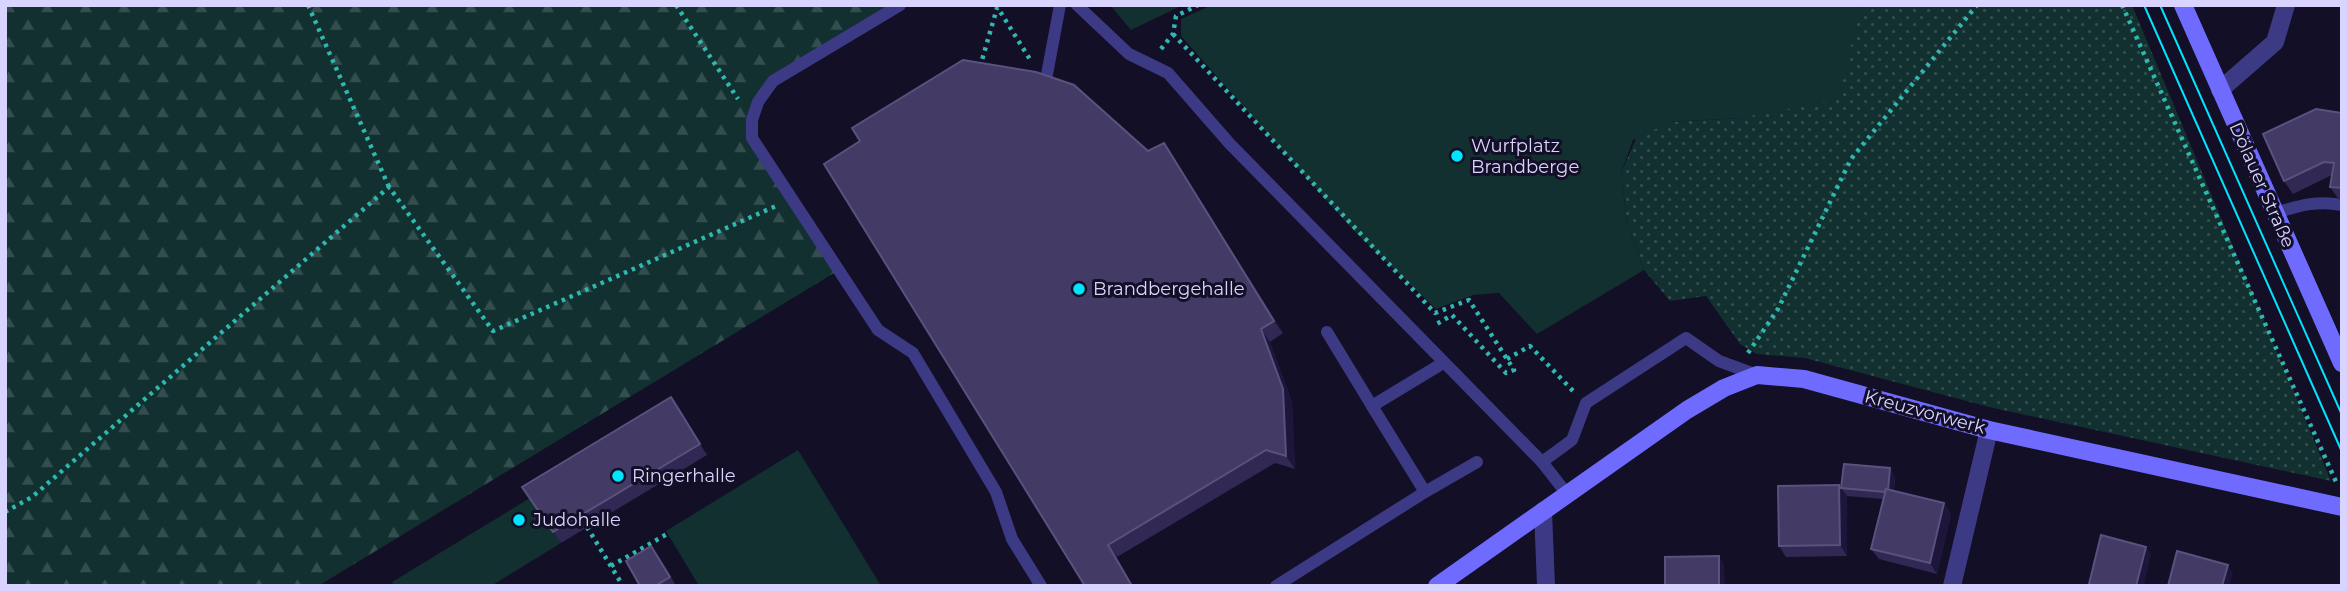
<svg xmlns="http://www.w3.org/2000/svg" width="2347" height="591" font-family="Montserrat,sans-serif">
<style>
.grass{fill:url(#grass-dots)}
.forest{fill:url(#forest-firs)}
.garden{fill:#12302f}
.lines{fill:none;stroke-linecap:round;stroke-linejoin:round}
.path{stroke:#2fb8b0;stroke-width:4.5;stroke-dasharray:3.5 5;stroke-linecap:butt}
.lane{stroke:#3d3a85;stroke-width:12}
.street{stroke:#3d3a85;stroke-width:18}
.secondary{stroke:#6f6bff;stroke-width:18}
.tram{stroke:#00e5ff;stroke-width:2}
.wall{fill:#312854}
.shaded-wall{fill:#1d163a}
.building{fill:#433a66;stroke:#5a527e;stroke-width:2}
.poi-dot{fill:#00e5ff;stroke:#130f26;stroke-width:2.5}
.labels{text-anchor:middle;stroke-width:6;stroke-linejoin:round;paint-order:stroke}
.poi-label{font-size:18px;fill:#d9d4ff;stroke:#130f26;text-anchor:start}
.street-label{font-size:18px;fill:#d9d4ff;stroke:#130f26}
</style>
<defs>
<pattern id="grass-dots" width="8" height="8" patternUnits="userSpaceOnUse" patternTransform="scale(1.75)"><rect width="8" height="8" fill="#12302f"/><path d="M2 2h.1M6 6h.1" fill="none" stroke="#344d4e" stroke-width="1.8" stroke-linecap="round"/></pattern>
<pattern id="forest-firs" width="22" height="20" patternUnits="userSpaceOnUse" patternTransform="scale(1.75)"><rect width="22" height="20" fill="#12302f"/><path d="M5 1l3.5 6h-7zM16 11l3.5 6h-7z" fill="#344d4e"/></pattern>
</defs>
<rect width="100%" height="100%" fill="#130f26"/>
<polygon class="grass" points="1859,5 2132,5 2331,481 1989,407 1805,358 1757,354 1740,344 1706,296 1670,301 1644,270 1627,222 1621,173 1638,134 1670,122 1740,118 1779,108 1860,12"/>
<polygon class="forest" points="5,5 900,5 773,81 758,102 752,138 834,273 318,586 5,586"/>
<g class="garden">
<polygon points="1110,5 1183,5 1131,30"/>
<polygon points="1212,5 1859,5 1860,12 1837,100 1740,118 1670,122 1633,140 1621,173 1627,222 1644,270 1537,334 1499,293 1473,295 1436,309 1352,229 1181,36 1181,19"/>
<polygon points="798,450 880,584 699,586 666,531"/>
<polygon points="530,498 561,543 491,586 394,586 392,582"/>
</g>
<g class="lines">
<g class="path">
<polyline points="308,5 389,187"/>
<polyline points="676,5 738,99"/>
<polyline points="996,5 1031,61"/>
<polyline points="2122,5 2337,484"/>
<polyline points="1173,34 1435,313 1469,300 1514,370 1506,373 1452,315 1435,325"/>
<polyline points="1161,49 1173,34 1176,16 1198,5"/>
<polyline points="980,67 997,8"/>
<polyline points="1748,353 1778,309 1851,159 1977,5"/>
<polyline points="1507,359 1530,346 1574,392"/>
<polyline points="5,512 32,497 389,187 493,331 776,206"/>
<polyline points="587,527 623,586"/>
<polyline points="611,566 667,534"/>
</g>
<g class="lane">
<polyline points="900,5 773,81 758,102 752,120 752,138 878,330 913,353 996,492 1012,539 1041,586"/>
<polyline points="1077,5 1129,54 1168,73 1230,144 1542,462 1567,494"/>
<polyline points="1045,85 1060,5"/>
<path d="M2275,213C2298,206 2317,200 2342,205"/>
<polyline points="1327,332 1372,406 1443,363"/>
<polyline points="1372,406 1425,492 1477,462"/>
<polyline points="1542,462 1572,440 1586,403 1686,338 1719,361 1757,375"/>
<polyline points="1276,586 1425,492"/>
</g>
<g class="street">
<polyline points="2220,90 2275,42 2286,5"/>
<polyline points="1543,511 1546,586"/>
<polyline points="1952,586 1989,430"/>
</g>
<g class="secondary">
<polyline points="2183,5 2342,363"/>
<polyline points="1437,586 1687,410 1724,388 1757,375 1804,379 1989,430 2342,507"/>
</g>
<g class="tram">
<polyline points="2144,5 2342,452"/>
<polyline points="2160,5 2342,415"/>
</g>
</g>
<g class="wall">
<polygon points="2342,113 2342,200 2339,200 2330,187 2332,175 2293,194 2284,181"/>
<polygon points="1148,151 1173,156 1283,333 1270,342 1292,402 1295,469 1275,463 1117,557 1085,586"/>
<polygon points="671,397 707,455 561,543 522,487"/>
<polygon points="1895,476 1894,491 1944,503 1951,514 1937,574 1879,559 1871,549 1883,499 1847,496 1841,488"/>
<polygon points="1839,485 1847,496 1847,556 1786,557 1779,546"/>
<polygon points="657,554 675,584 673,586 640,586"/>
</g>
<g class="shaded-wall">
<polygon points="1164,143 1173,156 1283,333 1274,321"/>
<polygon points="1261,329 1270,342 1292,402 1295,469 1286,456"/>
<polygon points="671,397 679,407 707,455 700,444"/>
<polygon points="1890,468 1895,476 1893,500 1888,492"/>
<polygon points="1839,485 1847,496 1847,556 1840,545"/>
<polygon points="1944,503 1951,514 1937,574 1930,563"/>
<polygon points="1108,545 1117,557 1133,586 1132,586"/>
<polygon points="2146,547 2151,554 2144,586 2136,586"/>
<polygon points="1719,556 1724,564 1725,586 1719,586"/>
<polygon points="2228,565 2233,573 2229,586 2222,586"/>
</g>
<g class="building">
<polygon points="963,60 1036,72 1074,85 1148,151 1164,143 1274,321 1261,329 1283,389 1286,456 1266,450 1108,545 1132,586 1085,586 824,164 860,141 852,128"/>
<polygon points="2316,109 2342,113 2342,188 2330,187 2334,163 2324,162 2284,181 2263,134"/>
<polygon points="671,397 700,444 553,532 522,487"/>
<polygon points="1844,464 1890,468 1888,490 1886,489 1885,492 1841,488"/>
<polygon points="1839,485 1840,545 1779,546 1778,486"/>
<polygon points="1886,489 1944,503 1930,563 1871,549"/>
<polygon points="2101,535 2146,547 2136,586 2095,586 2089,584"/>
<polygon points="651,546 670,577 655,586 640,586 626,561"/>
<polygon points="2177,551 2228,565 2222,586 2168,586"/>
<polygon points="1719,556 1719,586 1665,586 1665,557"/>
</g>
<g class="poi-dot">
<circle cx="1457" cy="156" r="7"/>
<circle cx="1079" cy="289" r="7"/>
<circle cx="618" cy="476" r="7"/>
<circle cx="519" cy="520" r="7"/>
</g>
<g class="labels">
<g class="poi-label">
<text x="1471" y="152">Wurfplatz<tspan x="1471" dy="21">Brandberge</tspan></text>
<text x="1093" y="295">Brandbergehalle</text>
<text x="632" y="482">Ringerhalle</text>
<text x="533" y="526">Judohalle</text>
</g>
<g class="street-label">
<text transform="translate(2262 185) rotate(66)" y="6">Dölauer Straße</text>
<text transform="translate(1925 412) rotate(15)" y="6">Kreuzvorwerk</text>
</g>
</g>
<rect width="2347" height="591" fill="none" stroke="#d9d4ff" stroke-width="14"/>
</svg>
